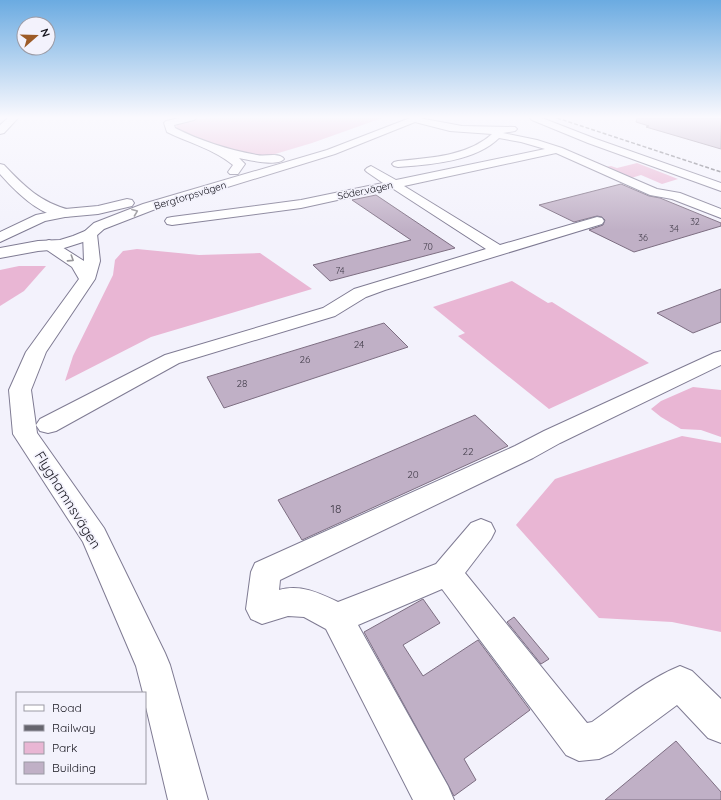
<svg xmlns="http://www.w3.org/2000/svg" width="721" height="800" font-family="Quicksand,sans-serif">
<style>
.green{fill:#e9b6d4}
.building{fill:#c0b0c6;stroke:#7d6e82}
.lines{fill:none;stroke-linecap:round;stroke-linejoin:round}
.minor-casing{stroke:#7f7b93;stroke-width:2}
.tertiary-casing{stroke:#7f7b93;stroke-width:2}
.secondary-casing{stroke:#7f7b93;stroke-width:2}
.minor{fill:#fff;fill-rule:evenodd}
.tertiary{fill:#fff;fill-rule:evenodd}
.secondary{fill:#fff;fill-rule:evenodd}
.rail{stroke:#66656e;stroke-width:1.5;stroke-dasharray:4 2;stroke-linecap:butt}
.oneway{stroke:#97969a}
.labels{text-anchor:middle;stroke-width:3.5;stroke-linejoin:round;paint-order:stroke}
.far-number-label{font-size:9px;fill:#413c49}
.far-street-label{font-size:10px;fill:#17161f;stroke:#f3f2fc}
.number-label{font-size:10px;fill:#413c49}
.near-number-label{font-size:12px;fill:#413c49}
.near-street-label{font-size:14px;fill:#17161f;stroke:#f3f2fc}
</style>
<rect width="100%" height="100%" fill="#f3f2fc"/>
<g class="green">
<polygon points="220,118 382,118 312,143 265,157 226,149 182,132 176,128 177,124 187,120"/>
<polygon points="637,163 678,179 662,184 641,175 628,179 600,168 611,166 617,168"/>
<polygon points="137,249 199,255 260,253 312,289 151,337 65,381 73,356 113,275 115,260 123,251"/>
<polygon points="19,266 46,266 24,291 0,306 0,270"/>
<polygon points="512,281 548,303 552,302 649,363 549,409 458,336 465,333 433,307"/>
<polygon points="693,387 721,390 721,437 701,430 681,429 661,417 651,409 661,401"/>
<polygon points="682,436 721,443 721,632 672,622 599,618 516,525 555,479"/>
</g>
<g class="building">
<polygon points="637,118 721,118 721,149 646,127 649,126 636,122"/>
<polygon points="621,184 649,196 660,198 721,223 721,226 634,252 589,230 603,225 605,220 602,217 597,216 574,222 539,205"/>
<polygon points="376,195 455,248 330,281 313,265 411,240 352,200"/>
<polygon points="721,289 721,322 693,333 657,313"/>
<polygon points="384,323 408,347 224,408 207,377"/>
<polygon points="475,415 508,446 302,540 278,500"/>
<polygon points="423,599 440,623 403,645 423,676 478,640 530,710 464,759 476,780 454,796 364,632"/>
<polygon points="514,617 549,659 541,664 507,622"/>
<polygon points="676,741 721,792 721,800 605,800"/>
</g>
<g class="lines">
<g class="minor-casing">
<g id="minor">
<polygon points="8,118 18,118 4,133 0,134 0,125"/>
<path d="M180,118H196L194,120L174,125L175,128C201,141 228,150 257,155C265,157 279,152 284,159C277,167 249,160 239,158L245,164L238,174H230L228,172L233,165C214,149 189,143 167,132L164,123L166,121Z"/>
<path d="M410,118H419L462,126L515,127L517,129L515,131L503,133L537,140L562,148L657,189L680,193L721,209V218L672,199L650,195L556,153L404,186L500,245L597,217L602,218L604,221L602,224L385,290L366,297L335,316L179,363L56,431L48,433L40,431L36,425L40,419L165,355L323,308L354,289L486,249L392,188L301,208L172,225L167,224L165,221L167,218L172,217L301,200L383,183L367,172L365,170L367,168L371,166L396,180L545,149L521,142L499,138C476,161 430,165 398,167L394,166L392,164L394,162L398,161C429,158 468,156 492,134L450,131L411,121Z"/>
<polygon points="530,118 542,118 596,139 721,183 721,191 588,143 532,120"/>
<path d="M0,164L4,165C25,187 40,202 70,210L72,213L70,216C45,222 15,191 0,174Z"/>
<path d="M721,351V365L560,443L533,458L280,580L279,590C301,584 319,593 338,602L436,564L471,523L481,519L491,523L495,531L491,539L465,573L587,723L592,722C620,702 648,679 680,666L692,671L721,699V743L708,738L677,705L612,753L599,759L579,761L566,755L442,589L358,625L448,786L454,800H413L326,629L304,617L288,616L262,624L251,619L246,609L251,572L255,563L515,446L544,431L714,353Z"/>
</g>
</g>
<g class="tertiary-casing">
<polygon id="tertiary" points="90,230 95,231 97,234 100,261 95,279 46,352 31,390 37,433 104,528 165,653 170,665 208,800 168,800 145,703 145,693 143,693 136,666 83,542 13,434 9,390 26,352 79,279 72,267 44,248 41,245 44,242 49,240 54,242 84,261 83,234 85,231"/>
</g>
<g class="secondary-casing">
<g id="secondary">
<polygon points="410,118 422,118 420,120 335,154 153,210 104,229 95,237 83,242 61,249 38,251 0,258 0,248 38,241 60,240 73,236 85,231 94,223 143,204 327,150"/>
<polygon points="127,199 132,200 134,203 132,206 98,214 65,217 45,221 0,242 0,232 36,215 65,209 98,206"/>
</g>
</g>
<use href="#minor" class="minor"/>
<use href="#tertiary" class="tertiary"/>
<use href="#secondary" class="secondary"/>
<polyline class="rail" points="557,118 721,172"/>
</g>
<defs><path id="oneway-chevron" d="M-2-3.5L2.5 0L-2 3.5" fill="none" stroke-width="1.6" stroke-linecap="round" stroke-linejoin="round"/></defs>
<g class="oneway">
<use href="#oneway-chevron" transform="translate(135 212) rotate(-21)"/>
<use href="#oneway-chevron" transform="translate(71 259) rotate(33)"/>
</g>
<linearGradient id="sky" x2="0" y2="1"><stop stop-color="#6babe1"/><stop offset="0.51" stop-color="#faf9fe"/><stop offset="1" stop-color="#faf9fe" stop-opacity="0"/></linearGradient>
<rect width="721" height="230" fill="url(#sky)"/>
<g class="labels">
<g class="far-number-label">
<text x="695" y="225">32</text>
<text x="674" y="232">34</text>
<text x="643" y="241">36</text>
<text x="428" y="250">70</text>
<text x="340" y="274">74</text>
</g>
<g class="far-street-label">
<text transform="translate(365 190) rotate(-12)" y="4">Södervägen</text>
<text transform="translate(190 195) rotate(-17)" y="4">Bergtorpsvägen</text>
</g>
<g class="number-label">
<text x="359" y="348">24</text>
<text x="305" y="363">26</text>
<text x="242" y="387">28</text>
<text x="468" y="455">22</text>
<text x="413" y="478">20</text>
</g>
<g class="near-number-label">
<text x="336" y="513">18</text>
</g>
<g class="near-street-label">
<text transform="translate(68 500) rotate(58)" y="5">Flyghamnsvägen</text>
</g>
</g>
<rect x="16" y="692" width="130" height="92" fill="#f3f2fc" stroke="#9b9aa4"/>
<rect x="24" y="705" width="20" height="6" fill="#ffffff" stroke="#9b9aa4"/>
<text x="52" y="712" font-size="12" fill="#17161f">Road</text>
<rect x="24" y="725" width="20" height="6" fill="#66656e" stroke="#9b9aa4"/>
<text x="52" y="732" font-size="12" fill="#17161f">Railway</text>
<rect x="24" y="742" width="20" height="12" fill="#e9b6d4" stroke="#9b9aa4"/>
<text x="52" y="752" font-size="12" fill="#17161f">Park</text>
<rect x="24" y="762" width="20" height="12" fill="#c0b0c6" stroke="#9b9aa4"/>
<text x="52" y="772" font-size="12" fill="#17161f">Building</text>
<g transform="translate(36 36) rotate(70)"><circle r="19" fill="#f3f2fc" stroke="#9b9aa4"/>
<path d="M0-3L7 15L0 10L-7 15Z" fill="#9d5b27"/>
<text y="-6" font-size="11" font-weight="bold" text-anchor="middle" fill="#17161f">N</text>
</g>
</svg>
